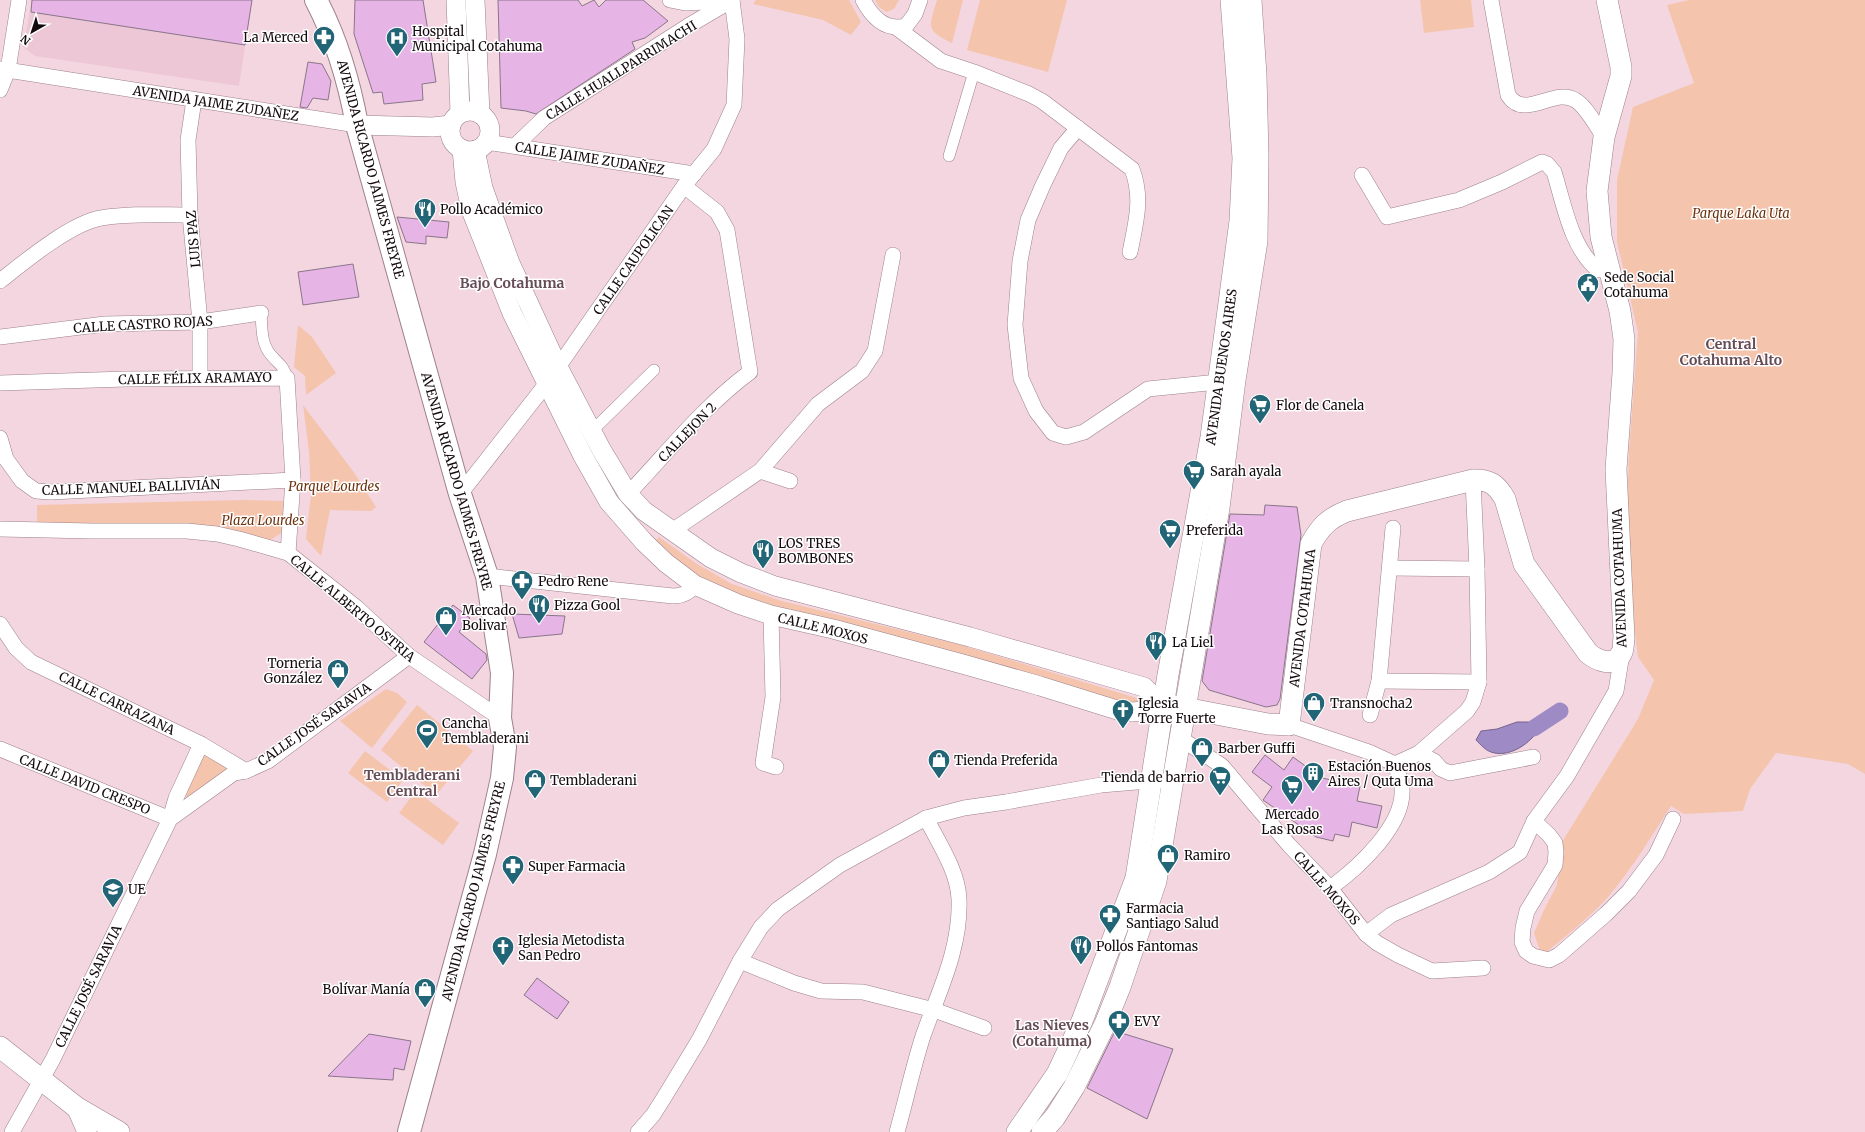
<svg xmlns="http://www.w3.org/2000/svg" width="1865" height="1132" font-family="Merriweather,serif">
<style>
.built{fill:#edc7d5}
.green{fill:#f4c4ad}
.water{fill:#9e8ac4;stroke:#75648d}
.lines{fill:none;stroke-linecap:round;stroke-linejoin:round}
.canal{stroke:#9e8ac4;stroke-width:17}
.building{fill:#e7b4e6;stroke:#897689}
.pedestrian-casing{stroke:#9d818b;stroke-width:12}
.minor-casing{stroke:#9d818b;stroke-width:16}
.tertiary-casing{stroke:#9d818b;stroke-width:20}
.secondary-casing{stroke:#9d818b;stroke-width:22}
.primary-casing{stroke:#9d818b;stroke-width:24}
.pedestrian{stroke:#fff;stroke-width:11}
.minor{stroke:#fff;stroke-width:15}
.tertiary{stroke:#fff;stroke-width:19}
.secondary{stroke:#fff;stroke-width:21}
.primary{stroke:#fff;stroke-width:22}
.labels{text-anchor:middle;stroke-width:3;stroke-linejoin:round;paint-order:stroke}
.poi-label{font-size:13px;fill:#140a0e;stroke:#fff;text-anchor:start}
.street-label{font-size:13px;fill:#140a0e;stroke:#fff}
.park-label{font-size:13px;font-style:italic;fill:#6c320f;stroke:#fff}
.neighbourhood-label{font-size:14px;font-weight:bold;fill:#664c56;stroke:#fff}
</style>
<rect width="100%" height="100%" fill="#f4d6e1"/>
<polygon class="built" points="32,0 252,0 239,86 35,56 23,47"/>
<g class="green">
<polygon points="756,0 849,0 861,22 851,35 823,20 753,4"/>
<polygon points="875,0 899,0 894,9 886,12 879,7"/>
<path d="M937,0H963L952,43C925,30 929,27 937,0Z"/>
<polygon points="980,0 1067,0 1048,72 967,50"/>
<polygon points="1420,0 1471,0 1474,27 1424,33"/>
<path d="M1689,0H1865V774L1848,764L1776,753L1750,789L1743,811L1684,814L1671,806C1651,837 1632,869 1608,897C1589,918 1566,936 1544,954L1540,951L1534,933L1544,910L1557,885L1562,842L1638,719L1654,680L1638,657L1633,617L1627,512L1629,451L1638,332L1617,242V180L1633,107L1694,83L1667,5Z"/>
<polygon points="298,325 312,337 336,373 306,395 305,376 294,367"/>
<polygon points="303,405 353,471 376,507 371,511 330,510 321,556 306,539 311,494 309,452"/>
<polygon points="242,500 283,501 283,524 281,533 269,541 210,527 179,523 37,527 37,505"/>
<polygon points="659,537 697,564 732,584 782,601 961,645 1140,699 1142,704 1138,707 774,608 727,592 693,574 653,543"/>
<polygon points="386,689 397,693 407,702 372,748 340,721"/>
<polygon points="417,705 473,751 436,795 381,750"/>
<polygon points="365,751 403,780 387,802 348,773"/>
<polygon points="202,753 228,764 227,770 187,797 183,796"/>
<polygon points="416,791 459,823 443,845 399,813"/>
</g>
<path class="water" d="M1517,722H1529L1537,732C1528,745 1508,758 1491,752C1485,750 1480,744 1476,740L1481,731L1497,729Z"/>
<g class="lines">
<polyline class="canal" points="1534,728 1560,711"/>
</g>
<g class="building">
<polygon points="32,0 252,0 245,45 31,12"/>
<polygon points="355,0 423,0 436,82 422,84 423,100 384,104 382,92 373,93 354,34"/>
<polygon points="498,0 578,0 582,6 594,0 599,7 606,0 643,0 668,21 645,38 632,42 635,49 536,114 526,111 501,108"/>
<polygon points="308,62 322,64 331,81 328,100 313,98 307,108 300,107"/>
<polygon points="397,217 449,222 447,238 426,236 426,244 406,242"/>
<polygon points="353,264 359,297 303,305 298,272"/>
<polygon points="1265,505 1297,507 1301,535 1280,699 1277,705 1266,707 1209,690 1202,681 1230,514 1264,515"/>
<polygon points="453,605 470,618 459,632 486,654 487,660 472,679 424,642"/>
<polygon points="512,614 565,616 562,634 519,638"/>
<polygon points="1265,755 1284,770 1293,757 1322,778 1360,786 1357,801 1382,806 1377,828 1352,822 1349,837 1335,834 1333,841 1316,837 1263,800 1272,787 1252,772"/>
<polygon points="537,978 569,1002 557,1019 524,995"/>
<polygon points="1115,1031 1173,1049 1147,1119 1087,1088"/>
<polygon points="369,1034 411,1041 404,1070 394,1068 393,1080 328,1076"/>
</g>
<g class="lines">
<g class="pedestrian-casing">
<g id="pedestrian">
<polyline points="949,156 974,72"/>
<path d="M261,313C262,327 261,344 271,355C279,365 283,364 287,378"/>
<polyline points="592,431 654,370"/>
</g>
</g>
<g class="minor-casing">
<g id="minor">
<polyline points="670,0 685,3 729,1"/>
<path d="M863,0C872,17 885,31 906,26L915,14L920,0"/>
<path d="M1491,0L1508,95C1524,121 1554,87 1575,100C1587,107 1596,126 1604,137"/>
<path d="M897,28L941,61L974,72L1029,94L1042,101L1132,169C1143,198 1136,222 1130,252"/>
<polyline points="0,69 357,125"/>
<polyline points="0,90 8,70 19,0"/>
<polyline points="194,100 188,140 190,215 200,322 200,377"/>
<polyline points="1078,128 1061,148 1043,185 1028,220 1020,261 1015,325 1021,378 1036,411 1053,433 1066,437 1084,432 1148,389 1218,382"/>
<polyline points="486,142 694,174"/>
<polyline points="515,146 544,118 688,26 732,0"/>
<path d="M1362,175L1387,217L1459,200L1502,182L1542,162L1547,164L1554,172C1564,204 1571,248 1598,270L1610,269"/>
<path d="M0,281C24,262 71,223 101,218C130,213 161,215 190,215"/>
<polyline points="0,337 105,324 200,322 261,313"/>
<polyline points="0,383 126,379 287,378 293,480 288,553"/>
<polyline points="0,438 6,459 22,481 36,491 51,492 293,480"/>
<polyline points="760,471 790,481"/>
<polyline points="460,494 547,383 684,186 714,149 734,105 737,39 732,0"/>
<path d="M628,494C667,453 704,406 750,372L727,230L717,212L684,186"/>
<polyline points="0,529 92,531 187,531 217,534 239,539 288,553 356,607 409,656 500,718"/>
<polyline points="672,531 760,471 818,404 862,371 875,351 893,255"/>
<polyline points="1390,568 1477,569"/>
<path d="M487,576L673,596C683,596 689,593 695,585"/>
<polyline points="771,615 773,697 763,763 776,767"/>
<polyline points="0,624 16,648 31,662 201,744 246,771"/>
<polyline points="1379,681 1479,682"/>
<polyline points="1370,715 1379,681 1393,528"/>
<polyline points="1289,725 1369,752 1395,764 1419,753 1467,711 1473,702 1479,682 1477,569 1473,480"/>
<polyline points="1180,738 1222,766 1289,845 1330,888 1366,934 1377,943 1398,955 1432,971 1483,968"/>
<polyline points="0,749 170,819 176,798 201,744"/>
<polyline points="1419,753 1434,761 1441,769 1450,773 1533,757"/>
<polyline points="1534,821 1549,835 1555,843 1556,852 1555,865 1527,911 1523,928 1522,942 1526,951 1533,956 1549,960 1559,955 1606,914 1629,891 1656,855 1673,819"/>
<path d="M1330,888C1358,868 1405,825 1402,788C1401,780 1397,771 1395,764"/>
<polyline points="1366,934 1391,915 1489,872 1520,852 1534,821 1567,776 1616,691 1622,654"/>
<polyline points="740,961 794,983 821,991 863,992 934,1010 984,1028"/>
<polyline points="12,1132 53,1059 170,819 234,773 246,771 268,761 409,656"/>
<polyline points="638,1132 653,1115 665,1096 699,1040 740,961 761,927 778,909 840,865 926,818 964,808 1006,802 1101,785 1160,780"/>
<path d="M897,1132C906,1100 913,1067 923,1036C939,991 961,948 959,899C958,871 938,842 926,818"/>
</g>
</g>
<g class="tertiary-casing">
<g id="tertiary">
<polyline points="456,0 460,113"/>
<polyline points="475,0 480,114"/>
<circle cx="470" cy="131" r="20"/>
<polyline points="357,125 433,127 451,125"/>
<polyline points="462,149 465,182 471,210 512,313 583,456 609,502 644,542 666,563 695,585 738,604 771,615 833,629 966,665 1040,686 1117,710 1132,712 1145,711 1160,703"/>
<polyline points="475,150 483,188 510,263 529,304 558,367 601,449 628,494 644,511 711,558 741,573 775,586 970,637 1144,687 1160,703 1164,704"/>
<polyline points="76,1107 87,1132"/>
</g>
</g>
<g class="secondary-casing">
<g id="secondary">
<path d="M1164,704L1268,724L1289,725L1311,544C1320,527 1329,518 1347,511L1473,480C1490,479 1497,485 1505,499L1524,564L1588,653C1596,660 1614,668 1621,654C1624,650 1623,643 1624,638L1616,469L1623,373L1624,339L1620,311L1601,237L1597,191L1604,137L1621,76V67L1607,0"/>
<polyline points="0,1047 76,1107 119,1132"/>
<polyline points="1017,1132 1057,1074 1082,1021 1136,878 1168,675 1211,437 1240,221 1243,158 1231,0"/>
<polyline points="1042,1132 1055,1117 1074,1087 1105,1024 1120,987 1156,881 1219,508 1235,380 1257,241 1258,156 1256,75 1251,0"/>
</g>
</g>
<g class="primary-casing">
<path id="primary" d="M316,0C337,40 349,81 357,125L460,494L487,576L502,673L500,718L505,747L502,778L485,854L409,1132"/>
</g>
<use href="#pedestrian" class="pedestrian"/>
<use href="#minor" class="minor"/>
<use href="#tertiary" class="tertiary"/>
<use href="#secondary" class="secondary"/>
<use href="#primary" class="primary"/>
</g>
<defs>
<g id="pharmacy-pin" transform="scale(1.15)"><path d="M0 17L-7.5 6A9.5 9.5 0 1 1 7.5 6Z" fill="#226577" stroke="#fff"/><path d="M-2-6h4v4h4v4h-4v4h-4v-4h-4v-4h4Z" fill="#fff"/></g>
<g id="hospital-pin" transform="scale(1.15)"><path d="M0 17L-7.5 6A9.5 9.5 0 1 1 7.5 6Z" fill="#226577" stroke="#fff"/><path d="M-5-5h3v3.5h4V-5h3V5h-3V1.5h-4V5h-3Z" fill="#fff"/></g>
<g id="restaurant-pin" transform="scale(1.15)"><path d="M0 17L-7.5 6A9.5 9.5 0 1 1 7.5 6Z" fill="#226577" stroke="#fff"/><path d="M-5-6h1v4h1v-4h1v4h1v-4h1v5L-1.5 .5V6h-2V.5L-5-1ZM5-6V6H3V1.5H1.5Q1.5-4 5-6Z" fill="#fff"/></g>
<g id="civic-pin" transform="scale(1.15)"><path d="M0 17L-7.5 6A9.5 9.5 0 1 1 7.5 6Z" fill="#226577" stroke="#fff"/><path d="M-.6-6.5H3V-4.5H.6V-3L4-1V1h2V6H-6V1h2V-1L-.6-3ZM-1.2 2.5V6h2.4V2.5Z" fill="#fff"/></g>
<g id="supermarket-pin" transform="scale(1.15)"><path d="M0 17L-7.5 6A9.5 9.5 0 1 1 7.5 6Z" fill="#226577" stroke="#fff"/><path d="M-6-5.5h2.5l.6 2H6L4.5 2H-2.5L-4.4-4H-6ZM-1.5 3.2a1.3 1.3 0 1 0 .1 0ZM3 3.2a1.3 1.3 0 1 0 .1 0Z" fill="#fff"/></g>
<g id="shop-pin" transform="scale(1.15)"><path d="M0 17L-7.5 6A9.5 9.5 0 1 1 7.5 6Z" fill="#226577" stroke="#fff"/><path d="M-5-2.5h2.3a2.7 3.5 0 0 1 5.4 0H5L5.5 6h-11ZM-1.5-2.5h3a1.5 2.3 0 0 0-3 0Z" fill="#fff"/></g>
<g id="church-pin" transform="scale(1.15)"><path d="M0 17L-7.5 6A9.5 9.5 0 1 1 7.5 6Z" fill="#226577" stroke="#fff"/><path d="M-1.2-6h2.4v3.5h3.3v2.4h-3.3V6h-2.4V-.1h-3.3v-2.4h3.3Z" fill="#fff"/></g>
<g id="stadium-pin" transform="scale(1.15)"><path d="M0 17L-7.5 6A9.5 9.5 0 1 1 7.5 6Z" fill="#226577" stroke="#fff"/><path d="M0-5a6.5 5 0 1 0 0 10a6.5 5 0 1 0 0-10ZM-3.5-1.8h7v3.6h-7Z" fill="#fff"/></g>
<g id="building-pin" transform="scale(1.15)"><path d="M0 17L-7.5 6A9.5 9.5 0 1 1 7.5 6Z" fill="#226577" stroke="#fff"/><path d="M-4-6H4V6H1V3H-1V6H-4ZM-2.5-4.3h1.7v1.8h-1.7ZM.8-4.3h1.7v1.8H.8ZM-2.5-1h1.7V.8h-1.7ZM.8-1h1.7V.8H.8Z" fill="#fff"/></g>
<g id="school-pin" transform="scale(1.15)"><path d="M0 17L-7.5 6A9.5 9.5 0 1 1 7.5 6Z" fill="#226577" stroke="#fff"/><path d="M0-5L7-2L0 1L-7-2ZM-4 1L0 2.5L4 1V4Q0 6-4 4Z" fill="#fff"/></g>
</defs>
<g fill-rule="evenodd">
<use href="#pharmacy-pin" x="324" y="37"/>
<use href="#hospital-pin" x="397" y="38"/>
<use href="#restaurant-pin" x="425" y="209"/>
<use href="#civic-pin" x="1588" y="284"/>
<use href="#supermarket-pin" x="1260" y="405"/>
<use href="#supermarket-pin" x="1194" y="471"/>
<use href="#supermarket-pin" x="1170" y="530"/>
<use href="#restaurant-pin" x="763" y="550"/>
<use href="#pharmacy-pin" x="522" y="581"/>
<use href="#restaurant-pin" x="539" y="605"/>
<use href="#shop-pin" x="446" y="617"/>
<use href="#restaurant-pin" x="1156" y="642"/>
<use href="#shop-pin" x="338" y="670"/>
<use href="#shop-pin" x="1314" y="703"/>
<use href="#church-pin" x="1123" y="710"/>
<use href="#stadium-pin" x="427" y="730"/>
<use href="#shop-pin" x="1202" y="748"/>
<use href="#shop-pin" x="939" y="760"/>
<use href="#building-pin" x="1313" y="773"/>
<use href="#supermarket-pin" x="1220" y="777"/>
<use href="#shop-pin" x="535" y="780"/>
<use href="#supermarket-pin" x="1292" y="786"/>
<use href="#shop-pin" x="1168" y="855"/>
<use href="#pharmacy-pin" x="513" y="866"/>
<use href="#school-pin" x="113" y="889"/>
<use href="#pharmacy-pin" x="1110" y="915"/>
<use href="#restaurant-pin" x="1081" y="946"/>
<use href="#church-pin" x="503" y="947"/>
<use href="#shop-pin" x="425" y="989"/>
<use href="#pharmacy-pin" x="1119" y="1021"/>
</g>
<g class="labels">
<g class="poi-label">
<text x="412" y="36">Hospital<tspan x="412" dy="15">Municipal Cotahuma</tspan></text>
<text x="308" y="42" text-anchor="end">La Merced</text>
<text x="440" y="214">Pollo Académico</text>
<text x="1604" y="282">Sede Social<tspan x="1604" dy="15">Cotahuma</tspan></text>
<text x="1276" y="410">Flor de Canela</text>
<text x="1210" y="476">Sarah ayala</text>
<text x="1186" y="535">Preferida</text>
<text x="778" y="548">LOS TRES<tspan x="778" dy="15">BOMBONES</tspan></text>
<text x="538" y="586">Pedro Rene</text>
<text x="554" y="610">Pizza Gool</text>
<text x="462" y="615">Mercado<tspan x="462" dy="15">Bolivar</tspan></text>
<text x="1172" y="647">La Liel</text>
<text x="322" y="668" text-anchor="end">Torneria<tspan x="322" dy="15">González</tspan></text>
<text x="1138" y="708">Iglesia<tspan x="1138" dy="15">Torre Fuerte</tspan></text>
<text x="1330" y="708">Transnocha2</text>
<text x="442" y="728">Cancha<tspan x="442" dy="15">Tembladerani</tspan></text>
<text x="1218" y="753">Barber Guffi</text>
<text x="954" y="765">Tienda Preferida</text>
<text x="1328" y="771">Estación Buenos<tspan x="1328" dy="15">Aires / Quta Uma</tspan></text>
<text x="1204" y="782" text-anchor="end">Tienda de barrio</text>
<text x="550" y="785">Tembladerani</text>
<text x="1292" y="819" text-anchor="middle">Mercado<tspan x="1292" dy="15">Las Rosas</tspan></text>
<text x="1184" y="860">Ramiro</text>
<text x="528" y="871">Super Farmacia</text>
<text x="128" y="894">UE</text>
<text x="1126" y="913">Farmacia<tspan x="1126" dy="15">Santiago Salud</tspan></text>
<text x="518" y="945">Iglesia Metodista<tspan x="518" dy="15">San Pedro</tspan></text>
<text x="1096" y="951">Pollos Fantomas</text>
<text x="410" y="994" text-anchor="end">Bolívar Manía</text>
<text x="1134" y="1026">EVY</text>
</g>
<g class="street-label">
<text transform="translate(621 70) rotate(-32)" y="5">CALLE HUALLPARRIMACHI</text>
<text transform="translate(216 103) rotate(9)" y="5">AVENIDA JAIME ZUDAÑEZ</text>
<text transform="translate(590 158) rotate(9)" y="5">CALLE JAIME ZUDAÑEZ</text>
<text transform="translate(371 169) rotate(75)" y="5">AVENIDA RICARDO JAIMES FREYRE</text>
<text transform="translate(193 239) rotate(-95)" y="5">LUIS PAZ</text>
<text transform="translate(633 260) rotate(-55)" y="5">CALLE CAUPOLICAN</text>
<text transform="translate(143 324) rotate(-3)" y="5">CALLE CASTRO ROJAS</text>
<text transform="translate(1221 367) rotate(-82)" y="5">AVENIDA BUENOS AIRES</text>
<text transform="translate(195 378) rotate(-1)" y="5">CALLE FÉLIX ARAMAYO</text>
<text transform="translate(687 432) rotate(-46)" y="5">CALLEJON 2</text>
<text transform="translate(457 481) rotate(74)" y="5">AVENIDA RICARDO JAIMES FREYRE</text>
<text transform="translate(131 487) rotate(-2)" y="5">CALLE MANUEL BALLIVIÁN</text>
<text transform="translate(1619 578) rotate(-92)" y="5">AVENIDA COTAHUMA</text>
<text transform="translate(353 608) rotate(40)" y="5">CALLE ALBERTO OSTRIA</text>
<text transform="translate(1302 618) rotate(-83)" y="5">AVENIDA COTAHUMA</text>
<text transform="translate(823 628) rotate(14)" y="5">CALLE MOXOS</text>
<text transform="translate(117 703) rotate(26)" y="5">CALLE CARRAZANA</text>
<text transform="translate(314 724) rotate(-35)" y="5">CALLE JOSÉ SARAVIA</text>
<text transform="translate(85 784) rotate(22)" y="5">CALLE DAVID CRESPO</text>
<text transform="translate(1327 888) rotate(49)" y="5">CALLE MOXOS</text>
<text transform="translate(473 891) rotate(-76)" y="5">AVENIDA RICARDO JAIMES FREYRE</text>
<text transform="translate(88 986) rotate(-64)" y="5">CALLE JOSÉ SARAVIA</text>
</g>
<g class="park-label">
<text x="1741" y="218">Parque Laka Uta</text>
<text x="334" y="491">Parque Lourdes</text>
<text x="263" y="525">Plaza Lourdes</text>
</g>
<g class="neighbourhood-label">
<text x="512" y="288">Bajo Cotahuma</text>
<text x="1731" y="349">Central<tspan x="1731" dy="16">Cotahuma Alto</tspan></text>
<text x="412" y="780">Tembladerani<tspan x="412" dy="16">Central</tspan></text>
<text x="1052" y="1030">Las Nieves<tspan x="1052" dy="16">(Cotahuma)</tspan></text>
</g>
</g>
<g transform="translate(32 32) rotate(219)" stroke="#ffffff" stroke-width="3" paint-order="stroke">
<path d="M0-3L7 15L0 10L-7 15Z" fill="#140a0e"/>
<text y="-6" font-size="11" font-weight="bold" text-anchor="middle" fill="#140a0e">N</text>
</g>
</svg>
